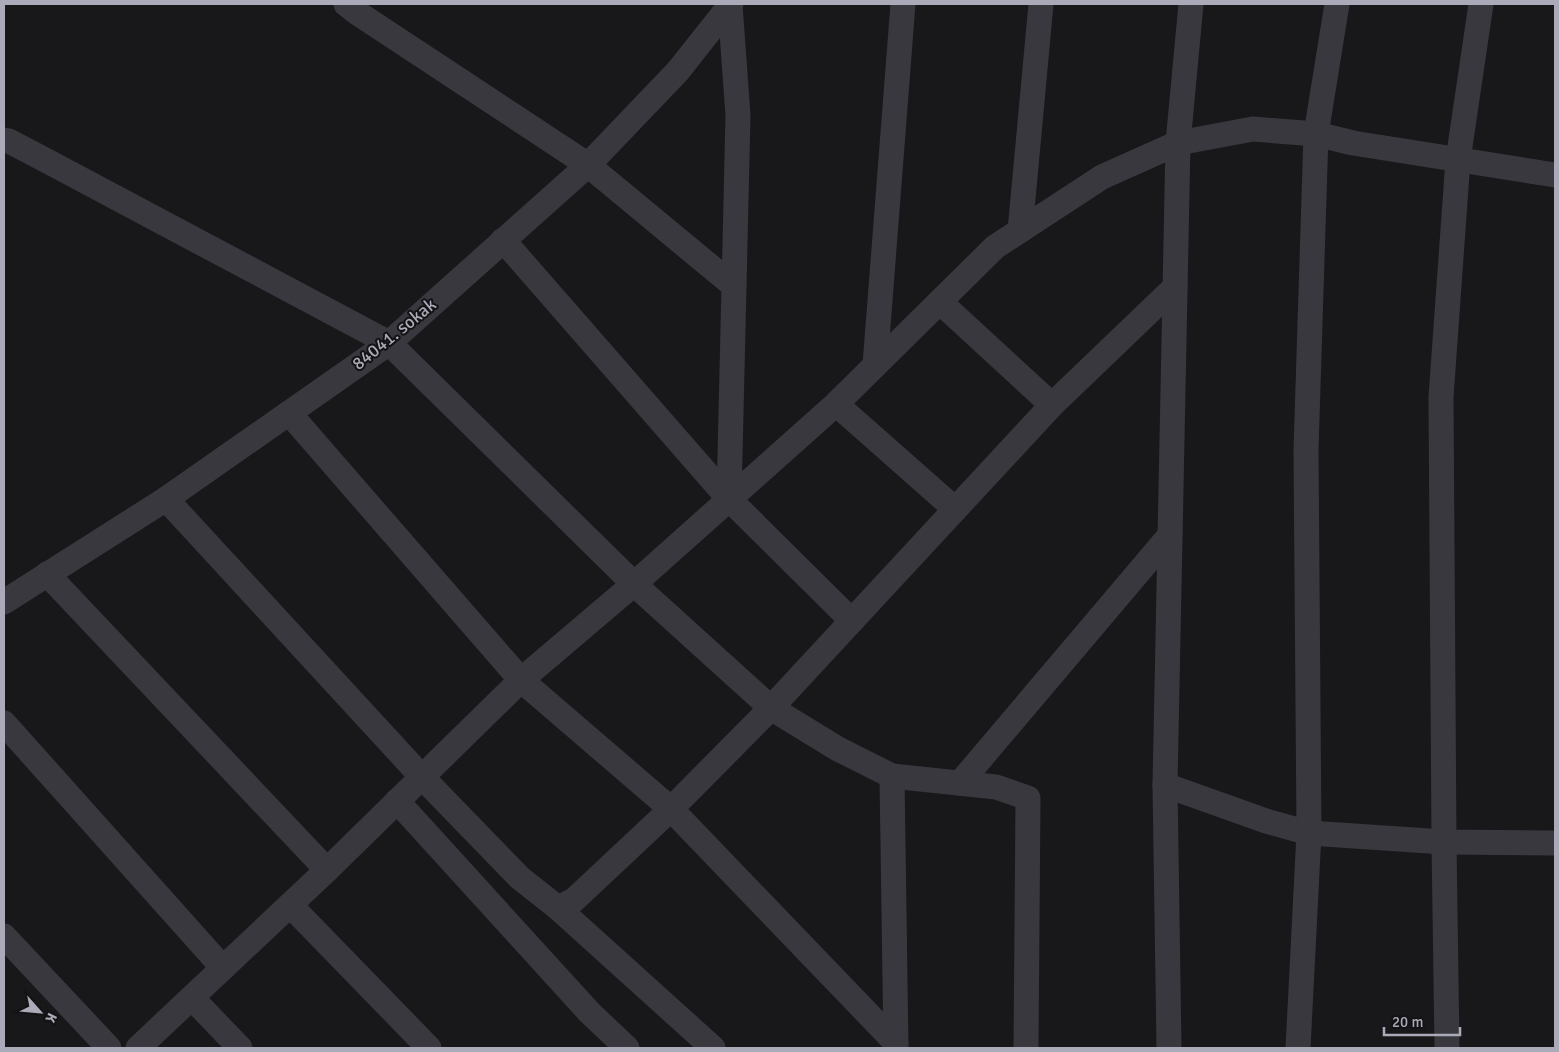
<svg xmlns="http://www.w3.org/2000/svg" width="1559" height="1052" font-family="Signika,sans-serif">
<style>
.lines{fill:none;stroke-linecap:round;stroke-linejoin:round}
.minor{stroke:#39383e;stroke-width:25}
.labels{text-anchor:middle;stroke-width:4;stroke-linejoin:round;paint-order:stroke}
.street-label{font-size:18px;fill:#aaaab8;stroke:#131214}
</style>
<rect width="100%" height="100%" fill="#181719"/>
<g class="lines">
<g class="minor">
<polyline points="346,4 356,12 588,165 734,286"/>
<polyline points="4,140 9,141 49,162 389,343 634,584 771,708 838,749 892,776 996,787 1028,798 1026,1048"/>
<polyline points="1020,231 1041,4"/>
<polyline points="503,240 729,499 852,621"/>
<polyline points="940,302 1052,405"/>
<polyline points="875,365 903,4"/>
<polyline points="836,404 955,509"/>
<polyline points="289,413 521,680 671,809 896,1043"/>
<polyline points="166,499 422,777 520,878 558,908 713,1048"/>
<polyline points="729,499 738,115 730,5"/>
<polyline points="47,574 327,870"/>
<polyline points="4,602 166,499 389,343 588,165 678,71 731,4"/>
<polyline points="4,723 223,968"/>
<polyline points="892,776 896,1048"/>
<polyline points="960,783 1170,535"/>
<polyline points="1165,785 1266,821 1309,833 1444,842 1555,843"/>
<polyline points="397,801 589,1012 627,1048"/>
<polyline points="290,905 429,1048"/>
<polyline points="558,908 574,900 671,809 771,708 1052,405 1175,287"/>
<polyline points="4,936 109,1048"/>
<polyline points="192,998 240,1048"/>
<polyline points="138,1048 327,870 521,680 634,584 836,404 995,247 1102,177 1178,143 1253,129 1316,134 1353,143 1555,175"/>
<polyline points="1169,1048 1165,785 1178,143 1191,4"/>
<polyline points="1298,1048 1309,833 1306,450 1316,134 1337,4"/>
<polyline points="1447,1048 1444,842 1441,397 1458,160 1481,4"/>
</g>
</g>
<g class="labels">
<g class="street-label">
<text transform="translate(394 334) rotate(-39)" y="6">84041. sokak</text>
</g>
</g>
<rect width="1559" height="1052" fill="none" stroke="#aaaab8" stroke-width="10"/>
<g transform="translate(40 1012) rotate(117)" stroke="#131214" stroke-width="4" paint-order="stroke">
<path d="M0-4L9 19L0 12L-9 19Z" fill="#aaaab8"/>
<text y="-8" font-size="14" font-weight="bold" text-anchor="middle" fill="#aaaab8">K</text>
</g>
<path d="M1384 1027v8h76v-8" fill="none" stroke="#aaaab8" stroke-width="2.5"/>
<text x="1392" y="1027" font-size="15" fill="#aaaab8" stroke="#131214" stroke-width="4" paint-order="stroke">20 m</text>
</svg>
